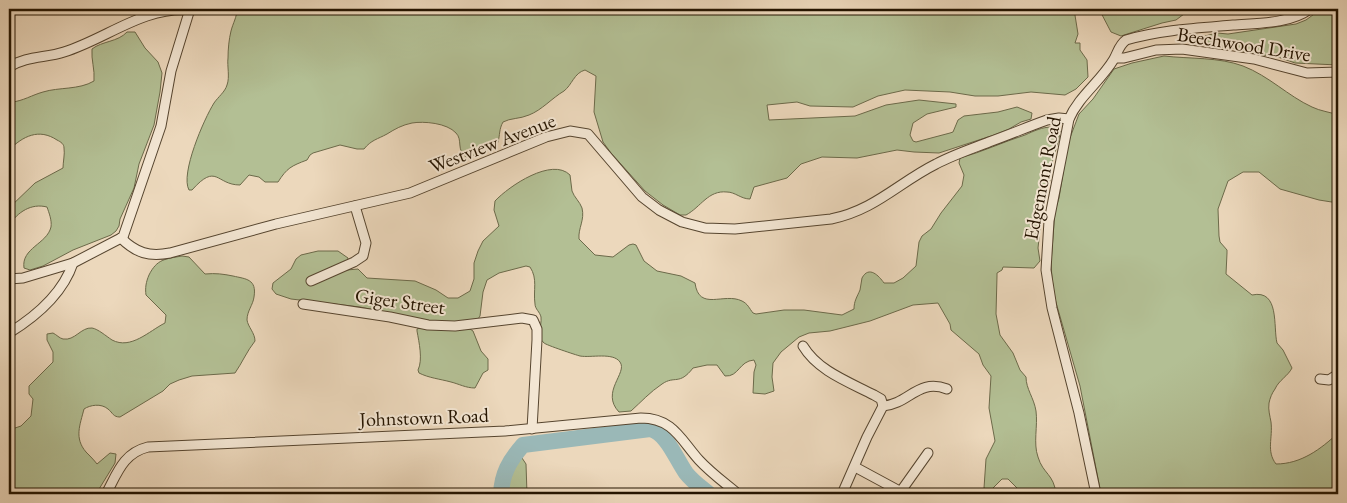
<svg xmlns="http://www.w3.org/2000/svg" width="1347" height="503" font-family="'EB Garamond',serif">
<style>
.green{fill:#b3bf94;stroke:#6c6a4a}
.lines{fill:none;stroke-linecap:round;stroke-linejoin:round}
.river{stroke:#9ab8b7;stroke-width:16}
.minor-casing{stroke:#56452f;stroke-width:11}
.minor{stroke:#f3e6d3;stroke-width:9}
.labels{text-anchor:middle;stroke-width:4;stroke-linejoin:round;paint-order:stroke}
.street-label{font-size:20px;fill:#241400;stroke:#f3e6d3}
</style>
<rect width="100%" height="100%" fill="#ecd8bc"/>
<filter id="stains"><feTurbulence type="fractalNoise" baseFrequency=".004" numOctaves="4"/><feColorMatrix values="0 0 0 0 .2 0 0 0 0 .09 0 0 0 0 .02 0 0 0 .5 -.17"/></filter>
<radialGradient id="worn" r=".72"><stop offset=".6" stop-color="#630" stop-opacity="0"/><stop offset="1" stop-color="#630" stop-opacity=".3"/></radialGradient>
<g class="green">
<path d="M237,9H1074L1078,34L1075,43H1080V50L1087,60L1088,77L1076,89L1065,95L1031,92L998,96H975L950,92L905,90L878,96L853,107L810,106L797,102L767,105L769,120L855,116L886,105L919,100L956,104V107L927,114L913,123L910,135L913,141L916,142L950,133L953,132L958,120L964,116L998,112L1017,107L1032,113L1031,119L1021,122L1009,129L991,136L939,153L914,152L897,150L857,158L822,157L801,164L787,178L754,187L750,199C741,199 735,192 727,192C708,190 701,207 686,215H680L663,205L645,191L611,153L603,142L594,112L596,76L585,70C574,73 572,85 564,91C552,98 542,110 529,115C520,119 510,118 503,122C499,129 500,135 498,142C495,149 476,154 469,157H466C456,150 463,140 456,133C447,123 424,121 412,123C402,125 395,129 387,134C378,139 371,140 364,149H357L340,145L313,153L310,155L307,160C291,166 287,168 278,182H265L259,177L249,175L240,185C216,185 217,162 192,190H189C180,174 204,119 214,103C218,97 225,92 227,85C230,77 227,66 228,58C228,49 229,39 231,31C233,23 237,17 237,9Z"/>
<polygon points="1099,9 1186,9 1184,14 1176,20 1162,23 1121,36 1111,32"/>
<polygon points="1321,9 1338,9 1338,65 1295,63 1278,57 1249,53 1233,48 1209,46 1202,41 1205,36 1217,33 1228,34 1296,24 1306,20"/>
<path d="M127,32H135L145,48L158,62L162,73L160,92L154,125L139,164L134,188L120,219L119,226L116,231L111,235L73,250L43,266L30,270L24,268C21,248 47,244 51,227C52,220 49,213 47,207C31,203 18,212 9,225V208L35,183L63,168C63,162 65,154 64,148C64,144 61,142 57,140C39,128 23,136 9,150V96L12,102C23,101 32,95 43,92C59,87 79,90 94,81C95,69 91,60 92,49C102,41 118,42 127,32Z"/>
<path d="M1164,56C1190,59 1219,57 1243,66C1269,76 1288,96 1312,107C1320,111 1330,112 1338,115V203L1319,200L1280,189L1259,172H1243L1228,181L1218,209L1219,236L1220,242L1227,250V253L1226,274L1252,295C1280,289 1273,327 1277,343L1283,350L1292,368C1288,376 1279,380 1275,389C1272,393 1270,398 1269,403C1268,410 1270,416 1271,422C1273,438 1266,451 1276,464C1301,464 1321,449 1338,433V494H1101L1080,386L1055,299L1052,279L1051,263L1055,211L1059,198L1068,143L1079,114L1093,99L1114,69L1132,63Z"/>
<path d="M1052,127L1060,131L1059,139L1051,166L1050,180L1043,203L1038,248L1040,261L1034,268L1003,267L1002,270L997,273V276L996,314L1000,335L1013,353L1020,370L1026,377C1026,389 1034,398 1036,411C1038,426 1033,443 1038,457C1043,474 1054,474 1056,494H1023L1008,479H1002L992,489H986L984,488L986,459L995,441L989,408L991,376L983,365L979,354L951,330L950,324L938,303L913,305L870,321L830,331L809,333L799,337L781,352L773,363L772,377L774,391L765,394L753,393L754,372L756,365L754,360C739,361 739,377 725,376L717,365H707L693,368C679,386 675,375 662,384C650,392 641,402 631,411L619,412C600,392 628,373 620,362C613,352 591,358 580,356C576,355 546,345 544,343C536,336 542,326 541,317C540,312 535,309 535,304C533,290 538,279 530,267L526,266L499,273L487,280L483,292L480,316L478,319L458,323L421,320L360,307L291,299L276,294L272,289L273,283L291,269L296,259L301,255L318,251H338L348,258L347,270L358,269L367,278L415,281L436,290L448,298H458L470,291L474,279V263L478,251L483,241L499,226L494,210L495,201C509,186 552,157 570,175C571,180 571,186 572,191C574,197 580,202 582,208C585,220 578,228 579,239L595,255L613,257L629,245L633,244L636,245L644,261L657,271L681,276L695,283C699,312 724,292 742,301C748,304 749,308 753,313L756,314L784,310H804L842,315L854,309C854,301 857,297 860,290C861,286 861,282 862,278C869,265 879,276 884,283H894L903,278L916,266L919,242L922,236L931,229L941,213L962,186L964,175L959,163L960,158C982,152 1003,142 1025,135C1034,131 1042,127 1052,127Z"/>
<path d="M182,256L189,257L205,274C216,273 223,274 233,276C246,279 257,279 254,297C253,305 247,311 247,320C248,327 255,333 255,341C247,351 242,363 235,373L192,376L179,380L170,384L163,391L120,417C113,417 113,413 108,409C101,403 90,405 84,409C80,425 74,438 86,452C90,456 94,460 97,464L110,453L116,454L115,463L96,494H9V430L21,426L31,416L33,399L29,394V386L53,362V352L47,340V334L53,333C57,335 59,338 63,339C75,341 81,327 92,328C98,329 106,336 112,340C131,350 149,331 165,323L166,315L146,295C145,288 146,282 149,275C157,259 165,259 182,256Z"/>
<path d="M420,328L442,330L470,329L473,331L481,351L488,359V370L483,373L475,388C466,388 459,384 451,382C440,379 429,378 419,373L418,370C423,360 419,342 417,331V329Z"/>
<path d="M519,458H522L526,464L527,494H503C505,481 505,464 519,458Z"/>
</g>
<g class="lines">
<path class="river" d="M501,494C502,474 509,461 523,445L650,429C667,433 676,459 686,473C692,481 702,488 709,494"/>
<g class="minor-casing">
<g id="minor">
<polyline points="1115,58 1124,58 1156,50 1182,49 1254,59 1307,73 1338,72"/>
<path d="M9,67C26,56 46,58 64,52C106,39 144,6 190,10"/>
<path d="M121,238C136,253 149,257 170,253L276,224L410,193L546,137L570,131L588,134L642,197L659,210L682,222L705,228L735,229L831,219C875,210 898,183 936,164C953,155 971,149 989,142C1009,135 1027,127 1047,120L1059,118L1069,119"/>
<polyline points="9,279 23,278 73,263 123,237 161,126 171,71 190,9"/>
<polyline points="311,281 354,262 363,256 366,243 355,206"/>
<polyline points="303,304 390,317 428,325 455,326 522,318 533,320 537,329 537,340 532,429"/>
<path d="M9,333C35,317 63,293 73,263"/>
<path d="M803,346C818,371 849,382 874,395L881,399L883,406"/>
<polyline points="1320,379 1329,380 1338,374"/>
<path d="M883,406C909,404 918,378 947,389"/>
<polyline points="855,467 905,494"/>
<polyline points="901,491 928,453"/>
<path d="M106,494C117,474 123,453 148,447L505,431L641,418C673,418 681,440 699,460C711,473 725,483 738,494"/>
<polyline points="842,494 867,437 883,406"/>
<path d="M1096,494L1079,413L1052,308L1046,270L1049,221L1069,119C1079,96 1101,81 1114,59C1118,52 1119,45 1126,40C1160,30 1198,28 1233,25C1258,23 1289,24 1310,9"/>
</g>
</g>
<use href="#minor" class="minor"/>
</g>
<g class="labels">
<g class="street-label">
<text transform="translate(1244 44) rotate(9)" y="7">Beechwood Drive</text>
<text transform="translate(492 143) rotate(-21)" y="7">Westview Avenue</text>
<text transform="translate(1042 178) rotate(-79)" y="7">Edgemont Road</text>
<text transform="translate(400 301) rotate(8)" y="7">Giger Street</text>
<text transform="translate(424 417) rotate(-2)" y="7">Johnstown Road</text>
</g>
</g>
<rect width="1347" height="503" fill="none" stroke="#ecd8bc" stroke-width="30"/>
<rect x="10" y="10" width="1327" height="483" fill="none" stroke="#241400" stroke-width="2.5"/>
<rect x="15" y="15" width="1317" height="473" fill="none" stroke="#241400"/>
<rect width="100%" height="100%" filter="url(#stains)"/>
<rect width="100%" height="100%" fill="url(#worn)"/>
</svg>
